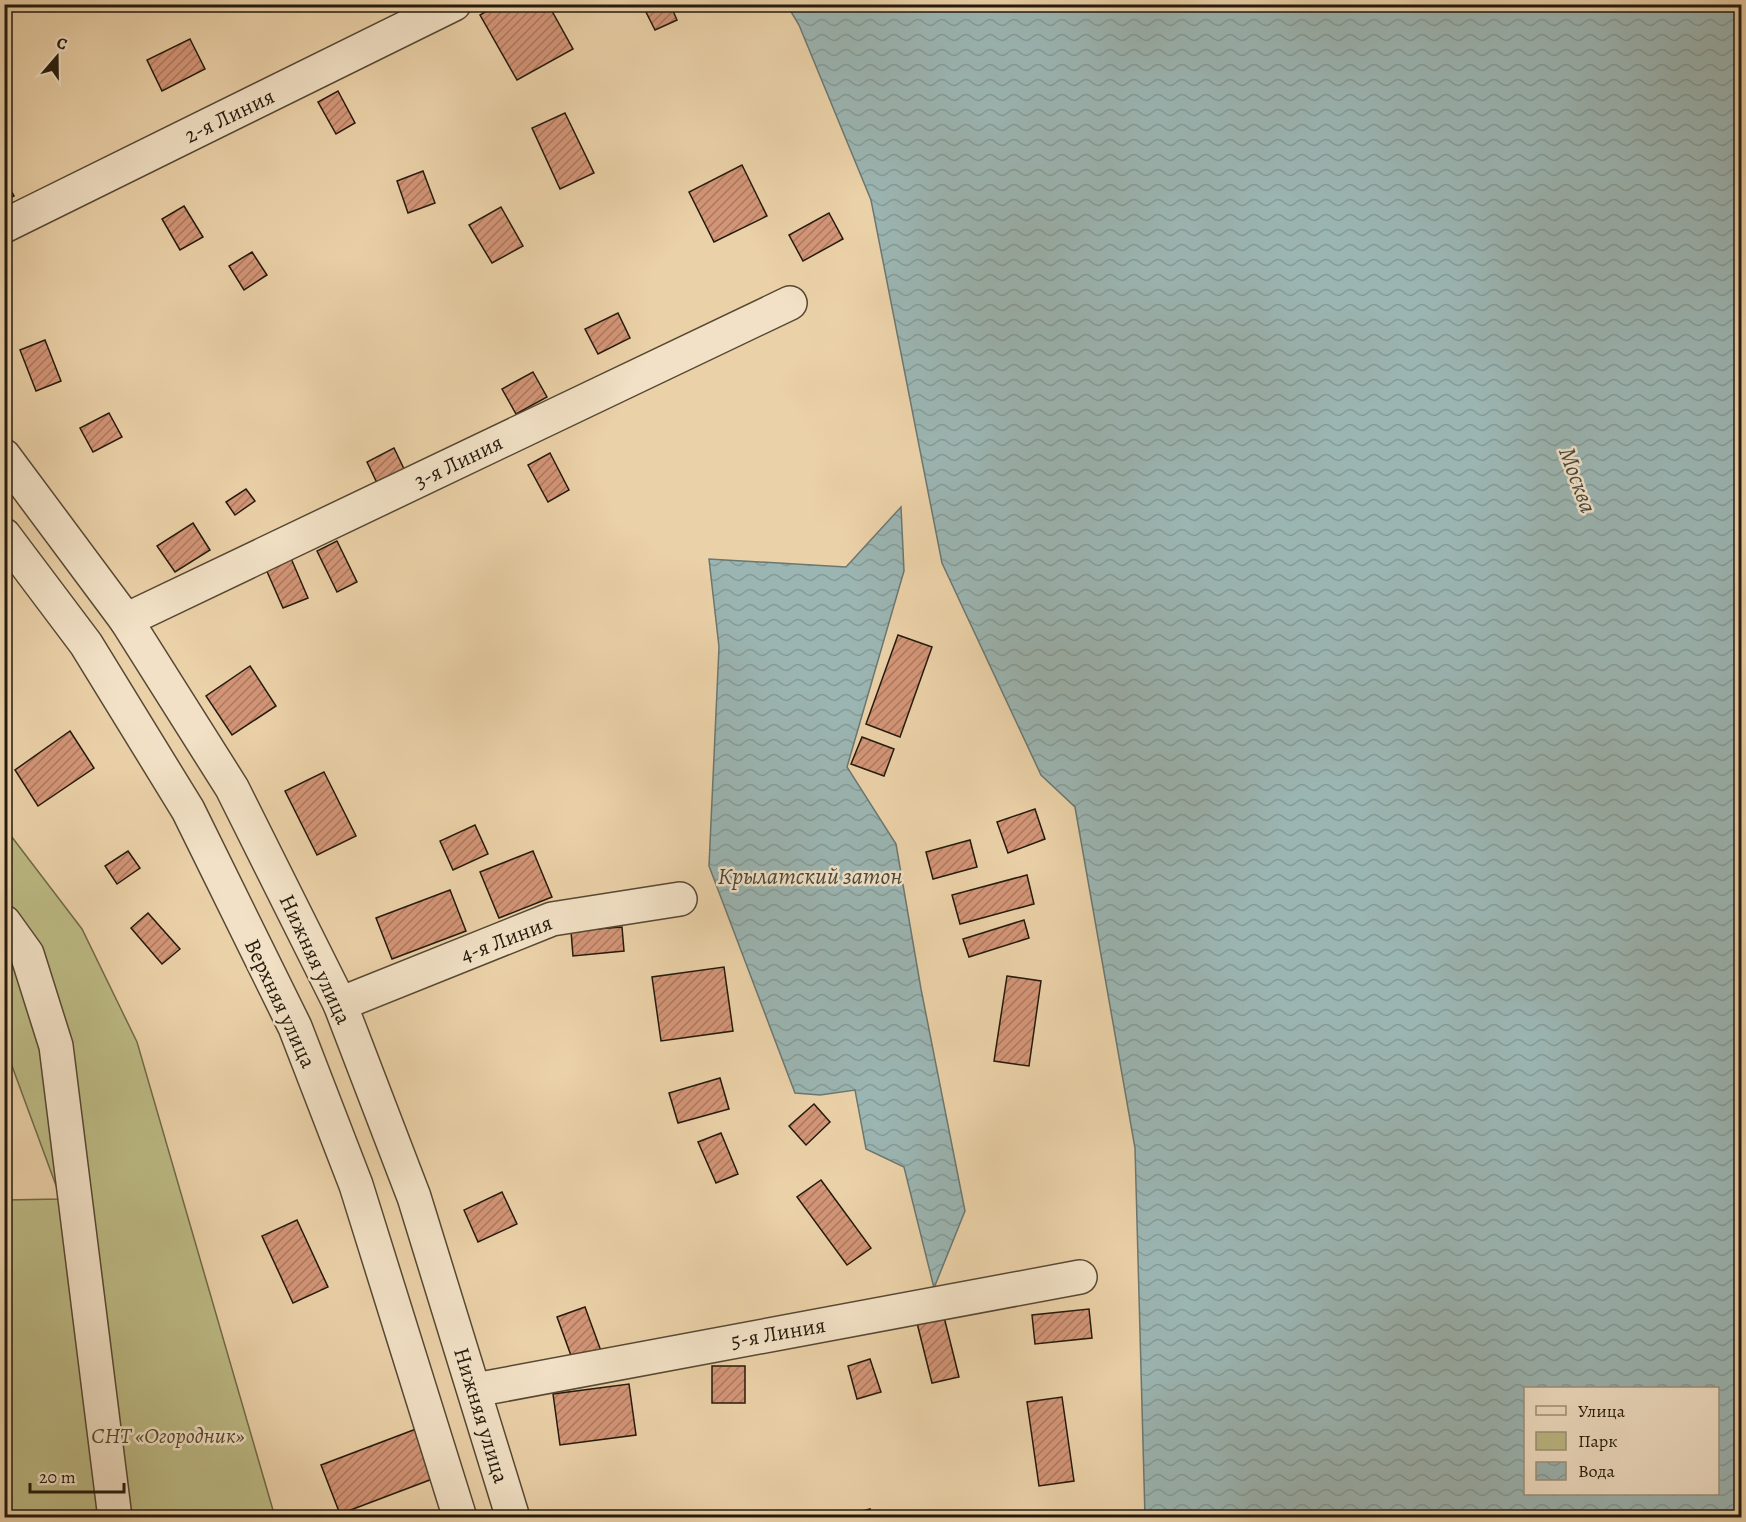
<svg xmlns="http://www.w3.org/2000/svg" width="1746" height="1522" font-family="Alegreya,serif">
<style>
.green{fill:#bcba84;stroke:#706a48;stroke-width:1.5}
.water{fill:url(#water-waves);stroke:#6b7770;stroke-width:1.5;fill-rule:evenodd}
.building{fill:url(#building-hatch);stroke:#241a0c;stroke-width:1.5}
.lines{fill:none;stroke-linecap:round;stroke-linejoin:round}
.street-casing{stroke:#564833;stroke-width:36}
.street{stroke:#f2e1c6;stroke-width:33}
.labels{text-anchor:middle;stroke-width:5;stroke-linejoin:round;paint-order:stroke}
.street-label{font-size:22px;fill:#241a0c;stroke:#f2e1c6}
.park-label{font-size:22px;font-style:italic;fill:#524a30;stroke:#f2e1c6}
.water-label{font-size:24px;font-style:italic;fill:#48483e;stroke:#f2e1c6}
</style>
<defs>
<pattern id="water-waves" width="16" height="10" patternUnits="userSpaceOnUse" patternTransform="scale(1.5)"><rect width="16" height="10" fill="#9bb5b2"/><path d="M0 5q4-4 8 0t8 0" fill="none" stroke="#859b98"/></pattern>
<pattern id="building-hatch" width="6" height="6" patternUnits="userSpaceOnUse" patternTransform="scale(1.5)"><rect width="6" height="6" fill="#d39577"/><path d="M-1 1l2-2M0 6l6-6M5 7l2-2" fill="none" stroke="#ab7960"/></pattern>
</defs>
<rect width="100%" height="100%" fill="#ebd1a8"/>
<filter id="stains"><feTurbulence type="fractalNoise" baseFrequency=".00333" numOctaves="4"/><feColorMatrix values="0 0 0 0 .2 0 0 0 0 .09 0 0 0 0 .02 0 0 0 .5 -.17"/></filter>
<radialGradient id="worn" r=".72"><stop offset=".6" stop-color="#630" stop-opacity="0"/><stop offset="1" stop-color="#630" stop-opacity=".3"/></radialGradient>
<polygon class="green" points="5,828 82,929 137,1042 275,1517 5,1517 5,1200 61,1199 5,1047"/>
<g class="water">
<path d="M787,5H1741V1517H1145L1135,1148L1075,807L1041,775L942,563L871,200L799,25ZM1526,1388H1718V1494H1526Z"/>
<polygon points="901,507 904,571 847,767 896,844 921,989 965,1211 934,1288 904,1167 866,1149 855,1090 820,1095 795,1093 709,866 719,647 709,559 846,567"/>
</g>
<g class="building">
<polygon points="401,4 419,4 403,10"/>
<polygon points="498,4 548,4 573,49 517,80 480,15"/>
<polygon points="652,4 670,4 677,20 655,30 644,8"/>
<polygon points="190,39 205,69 162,91 147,60"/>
<polygon points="338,91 355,123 336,134 318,102"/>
<polygon points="565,113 594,173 560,189 532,128"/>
<polygon points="742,165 767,216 714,242 689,192"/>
<polygon points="423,171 435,203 408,213 397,181"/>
<polygon points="4,178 14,196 4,201"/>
<polygon points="184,206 203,237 180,250 162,219"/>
<polygon points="501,207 523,246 492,263 469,225"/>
<polygon points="829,213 843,239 803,261 789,235"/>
<polygon points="252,252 267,275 244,290 229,266"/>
<polygon points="618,313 630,338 598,354 585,329"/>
<polygon points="45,340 61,381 36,391 20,350"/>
<polygon points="533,372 547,397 516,414 502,389"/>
<polygon points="109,413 122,437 93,452 80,428"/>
<polygon points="394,448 405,471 378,485 367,462"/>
<polygon points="550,453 569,490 548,502 528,465"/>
<polygon points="246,489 255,501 235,515 226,502"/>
<polygon points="193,523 210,550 175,572 157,546"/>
<polygon points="337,541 357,582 337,592 317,551"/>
<polygon points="290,556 308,598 283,608 265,567"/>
<polygon points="898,635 932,647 900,737 866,724"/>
<polygon points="250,666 276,706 232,735 206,696"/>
<polygon points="70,731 94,768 38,806 15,770"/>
<polygon points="862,737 894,749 884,776 851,764"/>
<polygon points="324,772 356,836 317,855 285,791"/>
<polygon points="1035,809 1045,839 1008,853 997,822"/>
<polygon points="475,825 488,854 453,870 440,841"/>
<polygon points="970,840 977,867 933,879 926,852"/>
<polygon points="128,851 140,868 117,884 105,866"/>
<polygon points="533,851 552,897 499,918 480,872"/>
<polygon points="1027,875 1034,904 960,924 952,895"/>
<polygon points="450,890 466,931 392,959 376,918"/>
<polygon points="148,913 180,949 162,964 131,928"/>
<polygon points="1024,920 1029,938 969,957 963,939"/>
<polygon points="622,927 624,951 573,956 571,931"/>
<polygon points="724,967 733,1031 661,1041 652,977"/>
<polygon points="1007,976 1041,981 1029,1066 994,1061"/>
<polygon points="720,1078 729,1109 678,1123 669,1093"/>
<polygon points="814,1104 830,1122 806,1145 789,1126"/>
<polygon points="721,1133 738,1174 716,1183 698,1142"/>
<polygon points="821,1180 871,1248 847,1265 797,1197"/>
<polygon points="502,1192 517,1224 478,1242 464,1210"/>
<polygon points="297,1220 328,1287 293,1303 262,1236"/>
<polygon points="585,1307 601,1351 573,1361 557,1317"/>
<polygon points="1089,1309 1092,1338 1035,1344 1032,1315"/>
<polygon points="944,1317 959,1377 932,1383 917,1323"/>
<polygon points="870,1359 881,1392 857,1399 848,1366"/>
<rect x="712" y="1366" width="33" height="37"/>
<polygon points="629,1384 636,1435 560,1445 553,1394"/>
<polygon points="1062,1397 1074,1481 1039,1486 1027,1402"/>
<polygon points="416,1429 435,1478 340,1514 321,1465"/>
<polygon points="870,1509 872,1518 838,1518"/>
</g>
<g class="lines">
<g class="street-casing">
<g id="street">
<polyline points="4,226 454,4"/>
<polyline points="4,456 126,620 232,788 340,1004 414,1197 513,1518"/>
<polyline points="4,535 86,644 188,810 295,1027 356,1185 460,1518"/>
<polyline points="126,620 790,303"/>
<polyline points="4,922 27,954 56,1046 115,1518"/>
<polyline points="340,1004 552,919 680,899"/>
<polyline points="475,1390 1080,1277"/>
</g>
</g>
<use href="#street" class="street"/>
</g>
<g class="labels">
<g class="street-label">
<text transform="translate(229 115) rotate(-26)" y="8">2-я Линия</text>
<text transform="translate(458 461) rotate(-26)" y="8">3-я Линия</text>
<text transform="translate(506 938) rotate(-21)" y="8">4-я Линия</text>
<text transform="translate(316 959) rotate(65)" y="8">Нижняя улица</text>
<text transform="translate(281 1003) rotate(65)" y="8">Верхняя улица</text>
<text transform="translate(778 1332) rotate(-10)" y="8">5-я Линия</text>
<text transform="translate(482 1415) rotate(73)" y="8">Нижняя улица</text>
</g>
<g class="park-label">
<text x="168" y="1443">СНТ «Огородник»</text>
</g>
<g class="water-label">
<text transform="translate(1578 480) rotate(70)" y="8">Москва</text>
<text x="810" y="884">Крылатский затон</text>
</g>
</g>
<rect width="1746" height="1522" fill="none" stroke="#ebd1a8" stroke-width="24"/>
<rect x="6" y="6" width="1734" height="1510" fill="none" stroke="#241a0c" stroke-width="3"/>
<rect x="12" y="12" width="1722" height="1498" fill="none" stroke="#241a0c" stroke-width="1.5"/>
<rect x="1524" y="1387" width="195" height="108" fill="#f2e1c6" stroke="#a0917c" stroke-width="1.5"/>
<rect x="1536" y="1406" width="30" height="9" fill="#f2e1c6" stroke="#a0917c" stroke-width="1.5"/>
<text x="1578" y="1417" font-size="18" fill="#241a0c">Улица</text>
<rect x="1536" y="1432" width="30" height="18" fill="#bcba84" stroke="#a0917c" stroke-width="1.5"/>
<text x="1578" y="1447" font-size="18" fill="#241a0c">Парк</text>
<rect x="1536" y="1462" width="30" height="18" fill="url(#water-waves)" stroke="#a0917c" stroke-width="1.5"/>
<text x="1578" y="1477" font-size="18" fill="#241a0c">Вода</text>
<g transform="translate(57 57) rotate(20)" stroke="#f2e1c6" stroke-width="4.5" paint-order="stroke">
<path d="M0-4.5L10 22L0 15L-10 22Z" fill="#241a0c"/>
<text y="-9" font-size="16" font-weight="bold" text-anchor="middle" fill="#241a0c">С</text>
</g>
<path d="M30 1483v9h94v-9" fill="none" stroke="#241a0c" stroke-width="3"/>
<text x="39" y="1483" font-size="18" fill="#241a0c" stroke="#f2e1c6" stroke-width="4.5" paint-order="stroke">20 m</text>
<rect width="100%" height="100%" filter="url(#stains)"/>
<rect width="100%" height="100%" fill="url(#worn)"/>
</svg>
